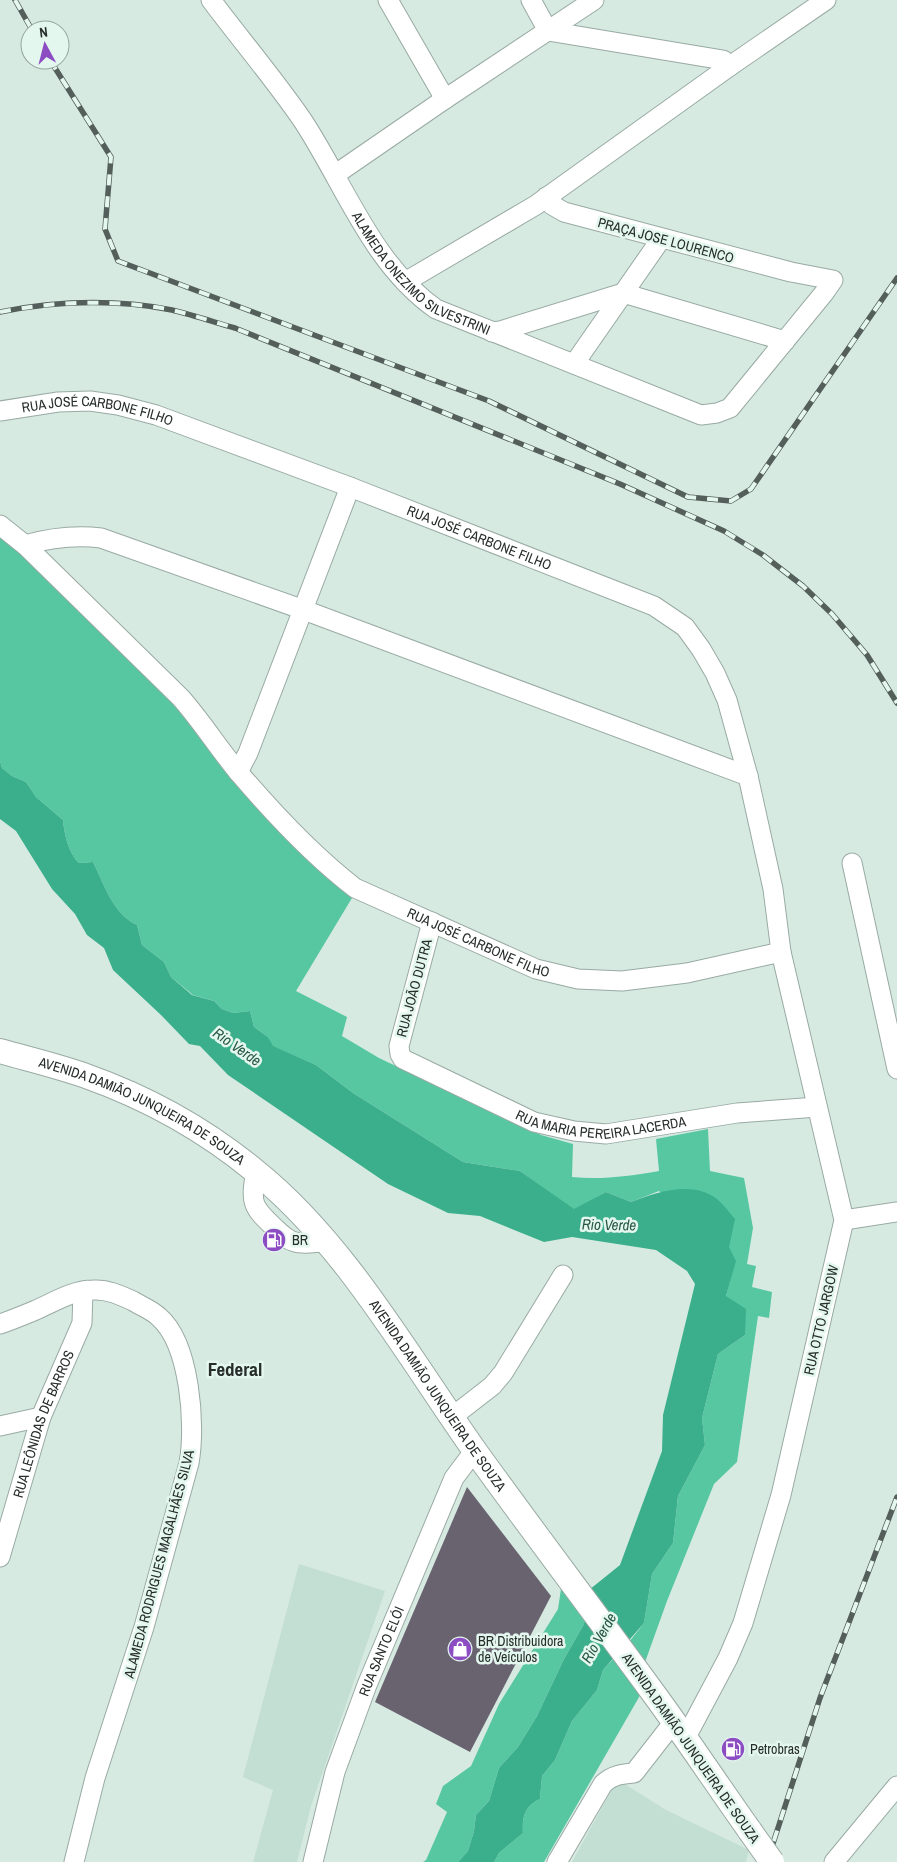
<svg xmlns="http://www.w3.org/2000/svg" width="897" height="1862" font-family="'Archivo Narrow',sans-serif">
<style>
.built{fill:#c3ded3}
.forest{fill:#57c7a2}
.water{fill:#3baf8b}
.building{fill:#696370}
.lines{fill:none;stroke-linecap:round;stroke-linejoin:round}
.minor-casing{stroke:#98aaa3;stroke-width:21}
.major-casing{stroke:#98aaa3;stroke-width:26}
.minor{stroke:#fff;stroke-width:19}
.major{stroke:#fff;stroke-width:24}
.rail-casing{stroke:#545e5b;stroke-width:5.5}
.rail{stroke:#e4f7ef;stroke-width:4;stroke-dasharray:11;stroke-linecap:butt}
.major-bridge-casing{stroke:#98aaa3;stroke-width:26;stroke-linecap:butt}
.major-bridge{stroke:#fff;stroke-width:24}
.labels{text-anchor:middle;stroke-width:5;stroke-linejoin:round;paint-order:stroke}
.street-label{font-size:14px;fill:#262d2b;stroke:#e4f7ef}
.poi-label{font-size:14px;fill:#262d2b;stroke:#e4f7ef;text-anchor:start}
.water-label{font-size:15px;font-style:italic;fill:#295847;stroke:#e4f7ef}
.district-label{font-size:19px;font-weight:bold;fill:#262d2b;stroke:#e4f7ef}
</style>
<rect width="100%" height="100%" fill="#d7eae2"/>
<g class="built">
<polygon points="299,1564 385,1591 311,1806 297,1862 253,1862 273,1790 243,1777"/>
<polygon points="623,1783 666,1810 749,1850 746,1862 572,1862 615,1784"/>
</g>
<g class="forest">
<path d="M0,531L174,698L274,826L352,898L296,991L347,1017L342,1036L379,1058L541,1135L573,1144L572,1177C601,1180 630,1176 659,1171L656,1139L708,1129L710,1171L744,1178L753,1228L747,1264L756,1266L752,1287L772,1292L769,1318L758,1316L737,1462L714,1484L667,1601L644,1665L629,1642L644,1623L652,1574L673,1543L678,1496L705,1445L702,1418L718,1354L745,1335L726,1296L735,1261L659,1191L631,1202L606,1192L574,1210L520,1171L463,1162L353,1093L316,1065L272,1046L268,1037L254,1027L250,1011L233,1013L222,1009L214,1001L193,995L171,977L164,962L142,945L137,925C113,914 104,884 93,862L79,863C69,854 64,834 63,820L36,797L26,782L12,776L2,768L0,761Z"/>
<polygon points="562,1582 585,1615 584,1624 564,1659 537,1716 518,1747 499,1768 489,1801 476,1815 474,1831 468,1851 458,1862 423,1862 426,1860 447,1812 436,1804 443,1786 471,1766 499,1704 558,1609"/>
<path d="M615,1657L642,1692L544,1862H494L499,1853L523,1833C522,1818 524,1806 540,1799L542,1776L555,1760L572,1721L597,1690L603,1670Z"/>
</g>
<path class="water" d="M0,761L2,768L12,776L26,782L36,797L63,820C64,834 69,854 79,863L93,862C104,884 113,914 137,925L142,945L164,962L171,977L192,995L214,1001L222,1009L233,1013L250,1011L254,1027L268,1037L273,1046L316,1065L353,1093L463,1162L520,1171L574,1209L606,1192L631,1202C656,1192 693,1180 717,1199C723,1204 729,1212 735,1219L729,1247L736,1261L726,1296L746,1309L745,1335L718,1354L702,1418L705,1445L678,1496L673,1543L652,1574L644,1623L603,1670L597,1690L572,1721L555,1760L542,1776L540,1799C524,1806 522,1818 523,1833L499,1853L494,1862H458L468,1851L474,1831L476,1815L489,1801L499,1768L518,1747L537,1716L564,1659L584,1624L589,1590L620,1565L662,1451L663,1415L695,1284L687,1271L656,1250L572,1237L544,1242L480,1216L448,1213L388,1184L228,1075L200,1046L189,1044L161,1015L113,970L104,948L87,935L75,914L52,889L16,831L0,819Z"/>
<polygon class="building" points="467,1487 551,1596 470,1752 375,1702"/>
<g class="lines">
<g class="minor-casing">
<g id="minor">
<path id="s1" d="M211,0C241,40 275,80 303,121C345,185 372,264 436,309L701,415L717,413L730,408L824,293L833,280L791,272L564,212L552,205L546,197"/>
<polyline points="388,0 445,99"/>
<polyline points="531,0 548,31 723,60 730,66"/>
<polyline points="336,174 445,99 594,0"/>
<polyline points="405,282 536,205 730,66 826,0"/>
<polyline points="492,332 500,331 623,293 785,341"/>
<polyline points="574,364 661,239"/>
<path id="s2" d="M0,411L58,402L90,401L118,405L156,415L350,487L654,606L685,627L701,649L715,673L727,700L748,776L773,889L781,952L844,1220L781,1495L743,1623L728,1658L685,1739"/>
<path id="s3" d="M0,525L25,545L181,698C202,722 219,749 239,773C274,814 312,855 355,888L536,969L578,979L622,981L687,973L781,952"/>
<path d="M25,545C50,538 75,535 101,538L304,610L748,776"/>
<polyline points="238,772 248,753 350,487"/>
<polyline points="852,863 897,1069"/>
<path id="s4" d="M432,922L399,1046L400,1054L403,1059L534,1122L574,1131L606,1134L737,1113L817,1107"/>
<path d="M256,1171C250,1203 252,1207 276,1229C281,1234 287,1240 295,1242C304,1245 316,1242 326,1242"/>
<polyline points="844,1220 897,1212"/>
<path d="M0,1324C12,1320 24,1315 36,1310C54,1302 73,1290 93,1290C107,1289 120,1295 133,1301C141,1306 152,1310 159,1317C190,1344 196,1425 189,1463L144,1627L95,1778L74,1862"/>
<polyline points="452,1417 492,1386 503,1373 563,1275"/>
<polyline points="0,1426 41,1417"/>
<path id="s5" d="M0,1557L41,1417L82,1323L83,1291"/>
<path id="s6" d="M313,1862L335,1772L367,1685L454,1478L475,1450"/>
<path d="M557,1862L603,1784C612,1775 622,1774 634,1773L673,1723"/>
<polyline points="834,1862 897,1786"/>
</g>
</g>
<g class="major-casing">
<g id="major">
<path id="s7" d="M0,1051C28,1059 58,1066 86,1076C148,1098 204,1129 255,1171C345,1243 409,1358 475,1451C534,1533 595,1613 654,1694C687,1739 718,1786 750,1831"/>
</g>
</g>
<use href="#minor" class="minor"/>
<use href="#major" class="major"/>
<g class="rail-casing">
<g id="rail">
<polyline points="15,0 32,30"/>
<polyline points="50,60 111,157 105,229 118,261 489,401 688,497 731,501 751,489 897,278"/>
<path d="M0,312C56,301 115,299 172,310C193,315 214,322 235,328L620,484L724,531L763,555L803,586L832,614L867,655L897,703"/>
<polyline points="767,1862 820,1698 897,1497"/>
</g>
</g>
<use href="#rail" class="rail"/>
<g class="major-bridge-casing">
<polyline id="major-bridge" points="750,1831 772,1862"/>
</g>
<use href="#major-bridge" class="major-bridge"/>
</g>
<defs>
<g id="fuel-disc" transform="scale(1.25)"><circle r="9.5" fill="#8c4dc3" stroke="#e4f7ef"/><path d="M-5.5-6h7V0h2V4h1.3V-2.5L3-4.5l.8-.8L6-3V5H2.5V1h-1V6h-7ZM-4.2-4.7v3.2H.2V-4.7Z" fill="#fff"/></g>
<g id="shop-disc" transform="scale(1.25)"><circle r="9.5" fill="#8c4dc3" stroke="#e4f7ef"/><path d="M-5-2.5h2.3a2.7 3.5 0 0 1 5.4 0H5L5.5 6h-11ZM-1.5-2.5h3a1.5 2.3 0 0 0-3 0Z" fill="#fff"/></g>
</defs>
<g fill-rule="evenodd">
<use href="#fuel-disc" x="274" y="1240"/>
<use href="#shop-disc" x="460" y="1649"/>
<use href="#fuel-disc" x="733" y="1749"/>
</g>
<g class="labels">
<g class="street-label">
<text transform="translate(666 240) rotate(15)" y="5">PRAÇA JOSE LOURENCO</text>
<text dy="5" stroke="none"><textPath href="#s1" startOffset="350">ALAMEDA ONEZIMO SILVESTRINI</textPath></text>
<text dy="5" stroke="none"><textPath href="#s2" startOffset="99">RUA JOSÉ CARBONE FILHO</textPath></text>
<text dy="5" stroke="none"><textPath href="#s2" startOffset="504">RUA JOSÉ CARBONE FILHO</textPath></text>
<text dy="5" stroke="none"><textPath href="#s3" startOffset="644">RUA JOSÉ CARBONE FILHO</textPath></text>
<text transform="translate(414 988) rotate(-75)" y="5">RUA JOÃO DUTRA</text>
<text dy="5" stroke="none"><textPath href="#s7" startOffset="155">AVENIDA DAMIÃO JUNQUEIRA DE SOUZA</textPath></text>
<text dy="5" stroke="none"><textPath href="#s4" startOffset="355">RUA MARIA PEREIRA LACERDA</textPath></text>
<text transform="translate(821 1320) rotate(-77)" y="5">RUA OTTO JARGOW</text>
<text dy="5" stroke="none"><textPath href="#s7" startOffset="575">AVENIDA DAMIÃO JUNQUEIRA DE SOUZA</textPath></text>
<text dy="5" stroke="none"><textPath href="#s5" startOffset="140">RUA LEÔNIDAS DE BARROS</textPath></text>
<text transform="translate(159 1564) rotate(-75)" y="5">ALAMEDA RODRIGUES MAGALHÃES SILVA</text>
<text dy="5" stroke="none"><textPath href="#s6" startOffset="222">RUA SANTO ELÓI</textPath></text>
<text transform="translate(691 1748) rotate(55)" y="5">AVENIDA DAMIÃO JUNQUEIRA DE SOUZA</text>
</g>
<g class="poi-label">
<text x="292" y="1245">BR</text>
<text x="478" y="1646">BR Distribuidora<tspan x="478" dy="16">de Veículos</tspan></text>
<text x="750" y="1754">Petrobras</text>
</g>
<g class="water-label">
<text transform="translate(237 1047) rotate(35)" y="5">Rio Verde</text>
<text transform="translate(609 1225) rotate(1)" y="5">Rio Verde</text>
<text transform="translate(599 1638) rotate(-60)" y="5">Rio Verde</text>
</g>
<g class="district-label">
<text x="235" y="1376">Federal</text>
</g>
</g>
<g transform="translate(45 45) rotate(353)"><circle r="24" fill="#e4f7ef" stroke="#98a6a1"/>
<path d="M0-4L9 19L0 12L-9 19Z" fill="#8c4dc3"/>
<text y="-8" font-size="14" font-weight="bold" text-anchor="middle" fill="#262d2b">N</text>
</g>
</svg>
